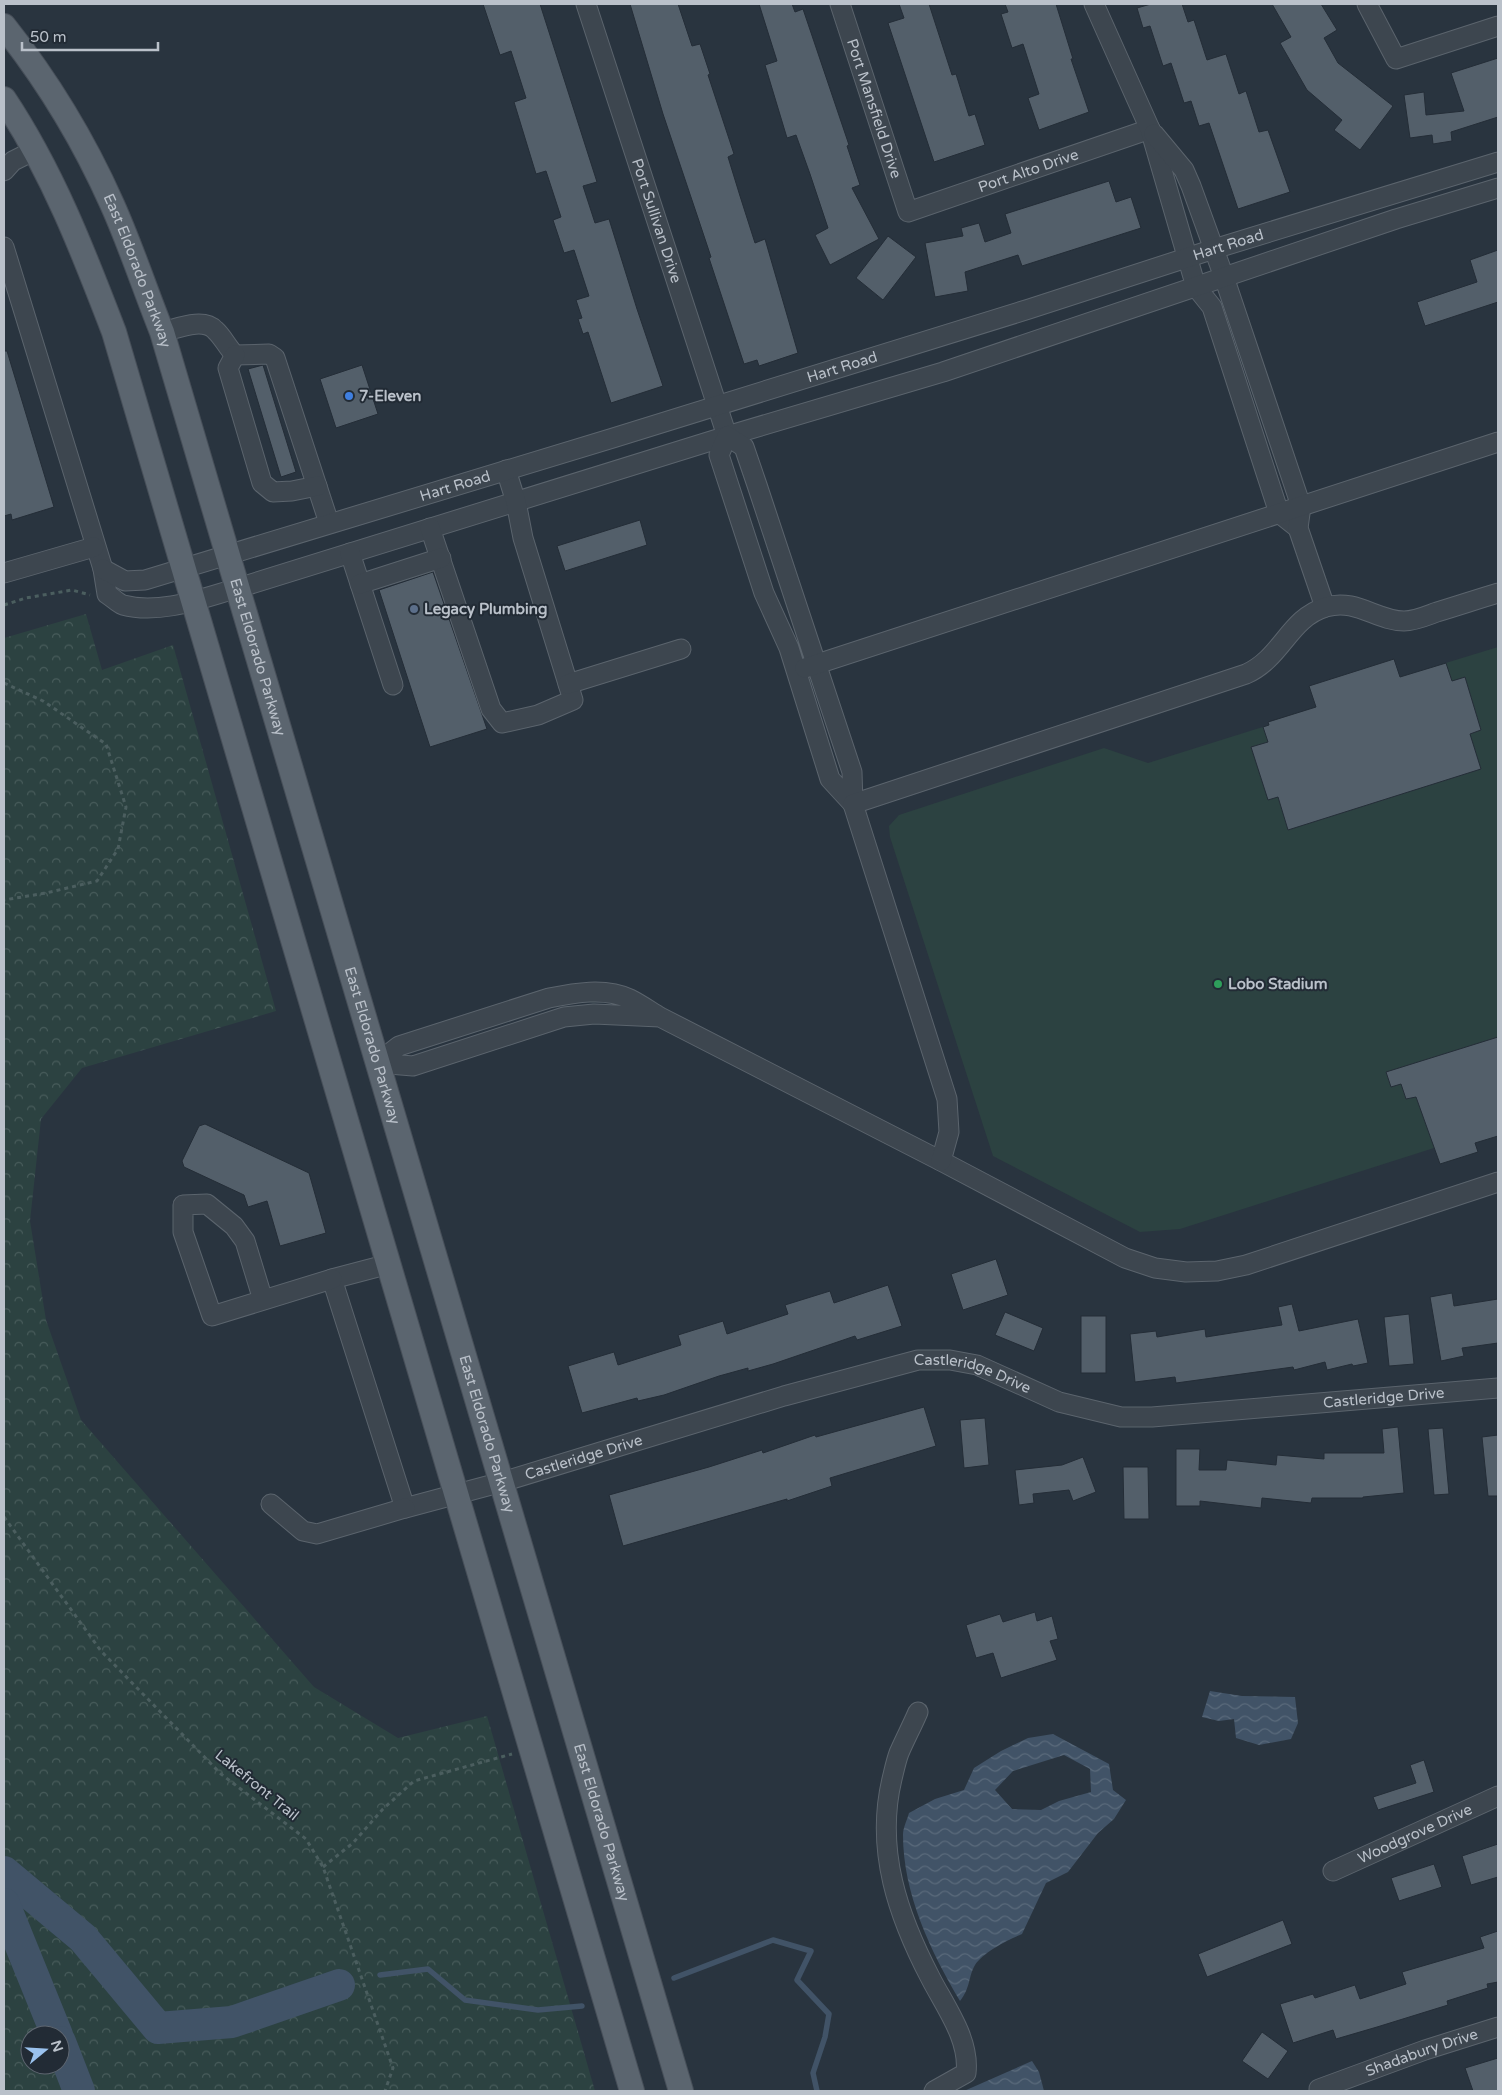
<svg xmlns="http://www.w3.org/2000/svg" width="1502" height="2095" font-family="'Varela Round',sans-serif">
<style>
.forest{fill:url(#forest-crowns);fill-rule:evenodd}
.pitch{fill:#2c4241}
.water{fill:url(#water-waves);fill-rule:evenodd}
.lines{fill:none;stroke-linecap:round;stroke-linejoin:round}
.stream{stroke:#415367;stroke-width:5.5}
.river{stroke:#415367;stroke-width:32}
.building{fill:#535f6a;stroke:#242d37}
.minor-casing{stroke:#5b646d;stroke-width:21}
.major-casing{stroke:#474f59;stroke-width:26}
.path{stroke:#4b5e5f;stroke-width:3;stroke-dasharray:4 4;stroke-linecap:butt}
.minor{stroke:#3d464f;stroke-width:19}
.major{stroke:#5b656f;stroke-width:24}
.shop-dot{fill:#3f7fe0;stroke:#222b35;stroke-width:2}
.service-dot{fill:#5c6f8a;stroke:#222b35;stroke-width:2}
.leisure-dot{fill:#2e9e5b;stroke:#222b35;stroke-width:2}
.labels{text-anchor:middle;stroke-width:4;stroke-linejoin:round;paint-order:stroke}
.street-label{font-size:15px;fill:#bac1ca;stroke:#222b35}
.poi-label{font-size:15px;font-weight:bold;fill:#bac1ca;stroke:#222b35;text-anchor:start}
</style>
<defs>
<pattern id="forest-crowns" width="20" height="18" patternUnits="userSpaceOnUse" patternTransform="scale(1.25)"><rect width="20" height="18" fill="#2c4241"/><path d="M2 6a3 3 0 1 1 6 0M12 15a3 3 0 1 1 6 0" fill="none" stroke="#485c5b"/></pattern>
<pattern id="water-waves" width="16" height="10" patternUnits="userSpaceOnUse" patternTransform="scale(1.25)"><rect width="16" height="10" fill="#415367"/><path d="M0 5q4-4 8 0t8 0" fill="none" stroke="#5a6a7b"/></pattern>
</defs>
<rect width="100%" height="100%" fill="#29343f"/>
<path class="forest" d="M86,614L102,670L173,645L276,1011L82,1068L41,1119L30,1221L46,1320L81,1420L314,1687L398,1738L487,1716L595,2091H4V638ZM30,2035H60V2065H30Z"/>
<polygon class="pitch" points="1498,647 1498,1136 1486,1140 1484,1131 1472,1136 1478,1152 1440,1164 1434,1148 1180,1229 1140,1232 993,1156 890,837 889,826 899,815 1104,748 1148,763 1269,725 1268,722 1316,707 1309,686 1400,677"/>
<g class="water">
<polygon points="1210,1691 1242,1696 1295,1697 1298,1723 1291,1739 1259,1745 1236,1738 1234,1719 1219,1721 1202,1717"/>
<path d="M1053,1734L1109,1764L1113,1790L1126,1800L1114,1819L1098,1833L1068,1872L1046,1883L1022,1934C1009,1939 982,1953 975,1965C968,1977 971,1987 960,2001C931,1952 903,1894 903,1835C903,1828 907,1820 909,1813L935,1799L964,1790L974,1768L1001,1751L1028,1738ZM1064,1755L1090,1769L1091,1792L1059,1801L1041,1810L1012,1809L995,1790L1013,1771Z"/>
<polygon points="1032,2061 1039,2072 1044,2091 964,2091"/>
</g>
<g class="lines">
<g class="stream">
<polyline points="380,1975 428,1969 465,2000 538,2010 582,2006"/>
<polyline points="674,1978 773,1940 811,1951 797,1980 829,2014 825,2037 813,2073 817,2091"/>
</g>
<g class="river">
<polyline points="4,1872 83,1938 158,2028 232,2022 339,1985"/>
<polyline points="4,1904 57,2035"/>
<polyline points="60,2042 79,2091"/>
</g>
</g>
<g class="building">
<polygon points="483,4 540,4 597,182 583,186 595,223 609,219 637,309 663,386 611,403 588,332 583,334 578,319 582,318 576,300 589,296 574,250 564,253 553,220 561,217 546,171 536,174 514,102 526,98 511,51 500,55"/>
<polygon points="630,4 678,4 692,46 700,44 710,74 708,75 734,154 728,157 740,196 755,243 765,239 798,353 759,366 757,360 744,364 709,258 711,257 698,218 663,114"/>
<polygon points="759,4 792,4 795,12 803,9 849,145 847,146 860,185 852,188 879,239 830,265 815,235 828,228 810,174 796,135 787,138 765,65 777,61"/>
<polygon points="899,4 929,4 952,75 956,74 969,116 975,114 985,145 934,162 888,23 904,18"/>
<polygon points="1005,4 1056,4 1073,59 1071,59 1089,112 1039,130 1028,98 1039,94 1023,44 1012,48 1001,14 1008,12"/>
<polygon points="1151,4 1182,4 1188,22 1194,20 1207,60 1226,54 1239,94 1246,91 1259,132 1268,130 1290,192 1238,209 1209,123 1199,126 1191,101 1184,103 1171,63 1163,66 1150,26 1143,28 1137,8"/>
<polygon points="1272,4 1321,4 1337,30 1324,38 1338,63 1393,106 1360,150 1334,130 1342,120 1307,90 1280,43 1291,37"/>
<polygon points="1498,58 1498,117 1451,132 1452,141 1433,144 1432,135 1410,138 1404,95 1424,92 1426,115 1464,111 1451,73"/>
<polygon points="1109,181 1116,202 1131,197 1141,228 1022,266 1018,255 965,272 968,291 935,297 925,243 963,236 961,228 979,223 985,242 1011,233 1005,214"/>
<polygon points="888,236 916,257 883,300 856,278"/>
<polygon points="1498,250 1498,302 1425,326 1417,302 1477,282 1470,260"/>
<polygon points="4,351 7,351 54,507 12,520 11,514 4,516"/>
<polygon points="263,365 296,472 281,477 248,369"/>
<polygon points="362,365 378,414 336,428 320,379"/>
<polygon points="640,520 647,545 565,571 557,546"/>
<polygon points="433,572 487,729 430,747 379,590"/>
<polygon points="1394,659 1400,677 1446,663 1452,681 1465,677 1481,730 1470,734 1481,769 1288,830 1278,797 1268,800 1251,747 1268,742 1263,727 1269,725 1268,722 1316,707 1309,686"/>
<polygon points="1498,1037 1498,1136 1475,1143 1478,1152 1440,1164 1416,1097 1406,1099 1401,1084 1391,1087 1386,1072"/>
<polygon points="205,1124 309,1173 326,1233 280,1246 267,1201 248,1207 244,1195 184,1167 182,1161 199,1126"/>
<polygon points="996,1259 1008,1295 963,1310 951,1274"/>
<polygon points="888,1285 902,1326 857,1340 855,1336 773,1364 748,1371 748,1368 719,1376 664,1395 638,1401 637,1398 582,1413 568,1366 614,1352 618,1365 681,1345 678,1335 723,1321 727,1334 788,1314 785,1305 830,1291 834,1303"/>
<polygon points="1452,1293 1454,1306 1498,1299 1498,1343 1462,1348 1464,1356 1441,1361 1430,1297"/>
<polygon points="1292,1304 1299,1331 1358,1319 1368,1363 1353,1366 1352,1364 1327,1370 1325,1362 1294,1370 1293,1367 1176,1383 1175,1377 1135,1382 1130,1334 1156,1331 1157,1337 1205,1329 1206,1337 1282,1325 1278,1307"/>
<polygon points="1005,1312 1043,1328 1034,1351 995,1335"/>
<polygon points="1409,1314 1414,1364 1389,1366 1384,1317"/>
<rect x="1081" y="1316" width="25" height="57"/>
<polygon points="924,1407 936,1446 830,1478 832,1486 787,1501 787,1499 623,1546 609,1495 709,1467 762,1450 763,1453 815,1435 816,1437"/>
<polygon points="985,1418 989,1465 964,1468 960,1420"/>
<polygon points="1398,1427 1404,1493 1363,1497 1363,1498 1312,1498 1311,1503 1262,1498 1261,1508 1200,1501 1200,1506 1176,1506 1176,1449 1200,1449 1199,1470 1226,1470 1227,1460 1276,1465 1277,1455 1324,1459 1324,1453 1384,1453 1382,1429"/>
<polygon points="1443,1428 1449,1494 1434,1495 1428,1429"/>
<polygon points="1498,1435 1498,1496 1488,1496 1482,1437"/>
<polygon points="1083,1457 1096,1492 1073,1501 1069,1490 1033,1494 1034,1503 1019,1505 1015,1470 1062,1465"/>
<polygon points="1123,1467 1148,1467 1149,1519 1124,1519"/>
<polygon points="1035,1612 1037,1621 1052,1616 1058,1639 1050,1641 1057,1660 1001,1678 993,1653 976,1658 966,1625 1000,1614 1003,1622"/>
<polygon points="1424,1760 1434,1792 1378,1810 1373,1797 1416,1783 1410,1765"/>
<polygon points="1498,1844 1498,1877 1471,1885 1462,1856"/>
<polygon points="1434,1864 1442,1887 1399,1901 1391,1878"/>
<polygon points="1283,1920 1292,1944 1207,1977 1198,1954"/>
<polygon points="1498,1931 1498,1982 1487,1984 1488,1988 1447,2001 1448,2005 1377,2027 1336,2039 1333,2030 1293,2043 1280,2004 1313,1994 1315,1998 1355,1985 1360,1999 1406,1984 1402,1972 1484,1948 1480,1937"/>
<polygon points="1262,2032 1288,2051 1268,2079 1242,2061"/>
<polygon points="1498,2058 1498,2091 1473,2091 1465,2068"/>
</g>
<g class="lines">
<g class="minor-casing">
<g id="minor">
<path id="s1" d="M586,4L727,436"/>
<path id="s2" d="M840,4L908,212L1150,129"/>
<polyline points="1094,4 1150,129 1196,287 1212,307 1279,513 1298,528"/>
<polyline points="1367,4 1396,59 1498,26"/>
<polyline points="1154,134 1184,170 1191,186 1224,277 1301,506 1298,528 1325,607"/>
<polyline points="4,171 13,161 35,150"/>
<path d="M4,247L103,569L107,594C112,597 118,603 123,605C160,615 203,598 238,588L727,436L943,372L1396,219L1498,188"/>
<path d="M162,332C176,329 203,317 215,330C223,337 227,347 235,355L269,354L275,358L329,523"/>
<polyline points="235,355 228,368 262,483 273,492 292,491 317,486"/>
<polygon points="727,436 744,447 757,485 852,772 853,804 830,779 789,648 764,593 719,455"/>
<polyline points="430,528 491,709 502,723 538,715 573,700 523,538 516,502 506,470"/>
<polyline points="350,553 393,685"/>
<path id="s3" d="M103,569L125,581L145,580L613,438L1029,309L1214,249L1498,162"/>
<polyline points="4,573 94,547"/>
<polyline points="360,584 441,558"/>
<polyline points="805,668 1498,442"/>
<polyline points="568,684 681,649"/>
<path d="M660,1017L594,1014L564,1017L413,1066L377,1063L399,1046L549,998C574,993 605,987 630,999C640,1004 650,1011 660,1017L941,1161L1125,1258L1155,1268L1186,1272L1217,1271L1246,1265L1498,1182"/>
<path d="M941,1161L949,1132L947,1099L853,804L1246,674C1282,658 1289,618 1326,607C1356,598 1377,621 1404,621C1415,621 1426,616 1437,612C1457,606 1478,599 1498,593"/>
<path id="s4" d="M389,1264L332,1279L405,1508L502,1482L784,1396L918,1360H950L977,1365L1059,1402L1121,1417H1152L1498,1388"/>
<polyline points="263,1300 245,1241 234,1226 207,1204 183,1205 183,1232 212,1316 332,1279"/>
<polyline points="271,1504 303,1531 317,1534 405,1508"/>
<path d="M918,1712C912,1726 905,1739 899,1753C896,1761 894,1771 892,1779C875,1850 898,1916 931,1979C946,2008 970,2040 966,2073L934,2091"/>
<path id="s5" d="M1333,1871L1498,1796"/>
<path id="s6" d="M1319,2091V2089L1425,2050L1498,2027"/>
</g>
</g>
<g class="major-casing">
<g id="major">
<path id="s7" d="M4,26C47,80 84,141 112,204C131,246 145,290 162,332L681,2091"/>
<path d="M4,99C52,171 83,251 114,332L632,2091"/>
</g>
</g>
<g class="path">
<polyline points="4,605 26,598 72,590 90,595"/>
<polyline points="4,683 43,701 106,744 126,807 118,849 97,881 46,893 4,900"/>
<polyline points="4,1517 101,1651 221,1774 306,1839 323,1867 393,2068 385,2091"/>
<polyline points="323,1867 353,1843 383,1809 414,1781 512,1754"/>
</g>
<use href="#minor" class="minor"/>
<use href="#major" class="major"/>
</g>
<circle class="shop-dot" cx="349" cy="396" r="5"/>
<circle class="service-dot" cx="414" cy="609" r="5"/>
<circle class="leisure-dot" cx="1218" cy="984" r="5"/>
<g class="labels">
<g class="street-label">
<text dy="5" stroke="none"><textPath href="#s2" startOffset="110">Port Mansfield Drive</textPath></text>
<text dy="5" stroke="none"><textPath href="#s2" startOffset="346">Port Alto Drive</textPath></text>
<text dy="5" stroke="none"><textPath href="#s1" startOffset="228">Port Sullivan Drive</textPath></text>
<text dy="5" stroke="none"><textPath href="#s3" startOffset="1179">Hart Road</textPath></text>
<text dy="5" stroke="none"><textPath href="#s7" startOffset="280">East Eldorado Parkway</textPath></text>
<text dy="5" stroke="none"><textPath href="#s3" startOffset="774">Hart Road</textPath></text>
<text dy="5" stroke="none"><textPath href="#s3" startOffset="369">Hart Road</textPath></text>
<text dy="5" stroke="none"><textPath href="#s7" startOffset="685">East Eldorado Parkway</textPath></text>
<text dy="5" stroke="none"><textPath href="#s7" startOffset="1090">East Eldorado Parkway</textPath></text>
<text dy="5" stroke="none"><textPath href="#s4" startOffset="890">Castleridge Drive</textPath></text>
<text dy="5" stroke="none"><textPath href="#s4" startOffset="1310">Castleridge Drive</textPath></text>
<text dy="5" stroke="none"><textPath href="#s7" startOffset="1495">East Eldorado Parkway</textPath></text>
<text dy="5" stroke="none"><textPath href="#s4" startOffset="485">Castleridge Drive</textPath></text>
<text transform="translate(257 1785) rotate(39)" y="5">Lakefront Trail</text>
<text dy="5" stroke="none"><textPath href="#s7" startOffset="1900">East Eldorado Parkway</textPath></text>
<text dy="5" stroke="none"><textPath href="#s5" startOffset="90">Woodgrove Drive</textPath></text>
<text dy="5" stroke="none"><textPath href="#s6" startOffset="111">Shadabury Drive</textPath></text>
</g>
<g class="poi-label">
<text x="359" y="401">7-Eleven</text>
<text x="424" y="614">Legacy Plumbing</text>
<text x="1228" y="989">Lobo Stadium</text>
</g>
</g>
<rect width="1502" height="2095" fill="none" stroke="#bac1ca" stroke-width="10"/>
<g transform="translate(45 2050) rotate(72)"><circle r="24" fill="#222b35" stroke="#5f6771"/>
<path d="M0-4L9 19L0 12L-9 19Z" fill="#9ac2ee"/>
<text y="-8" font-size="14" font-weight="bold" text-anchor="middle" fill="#bac1ca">N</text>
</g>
<path d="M22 42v8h136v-8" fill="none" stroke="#bac1ca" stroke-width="2.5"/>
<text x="30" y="42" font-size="15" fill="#bac1ca" stroke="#222b35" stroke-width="4" paint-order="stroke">50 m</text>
</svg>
